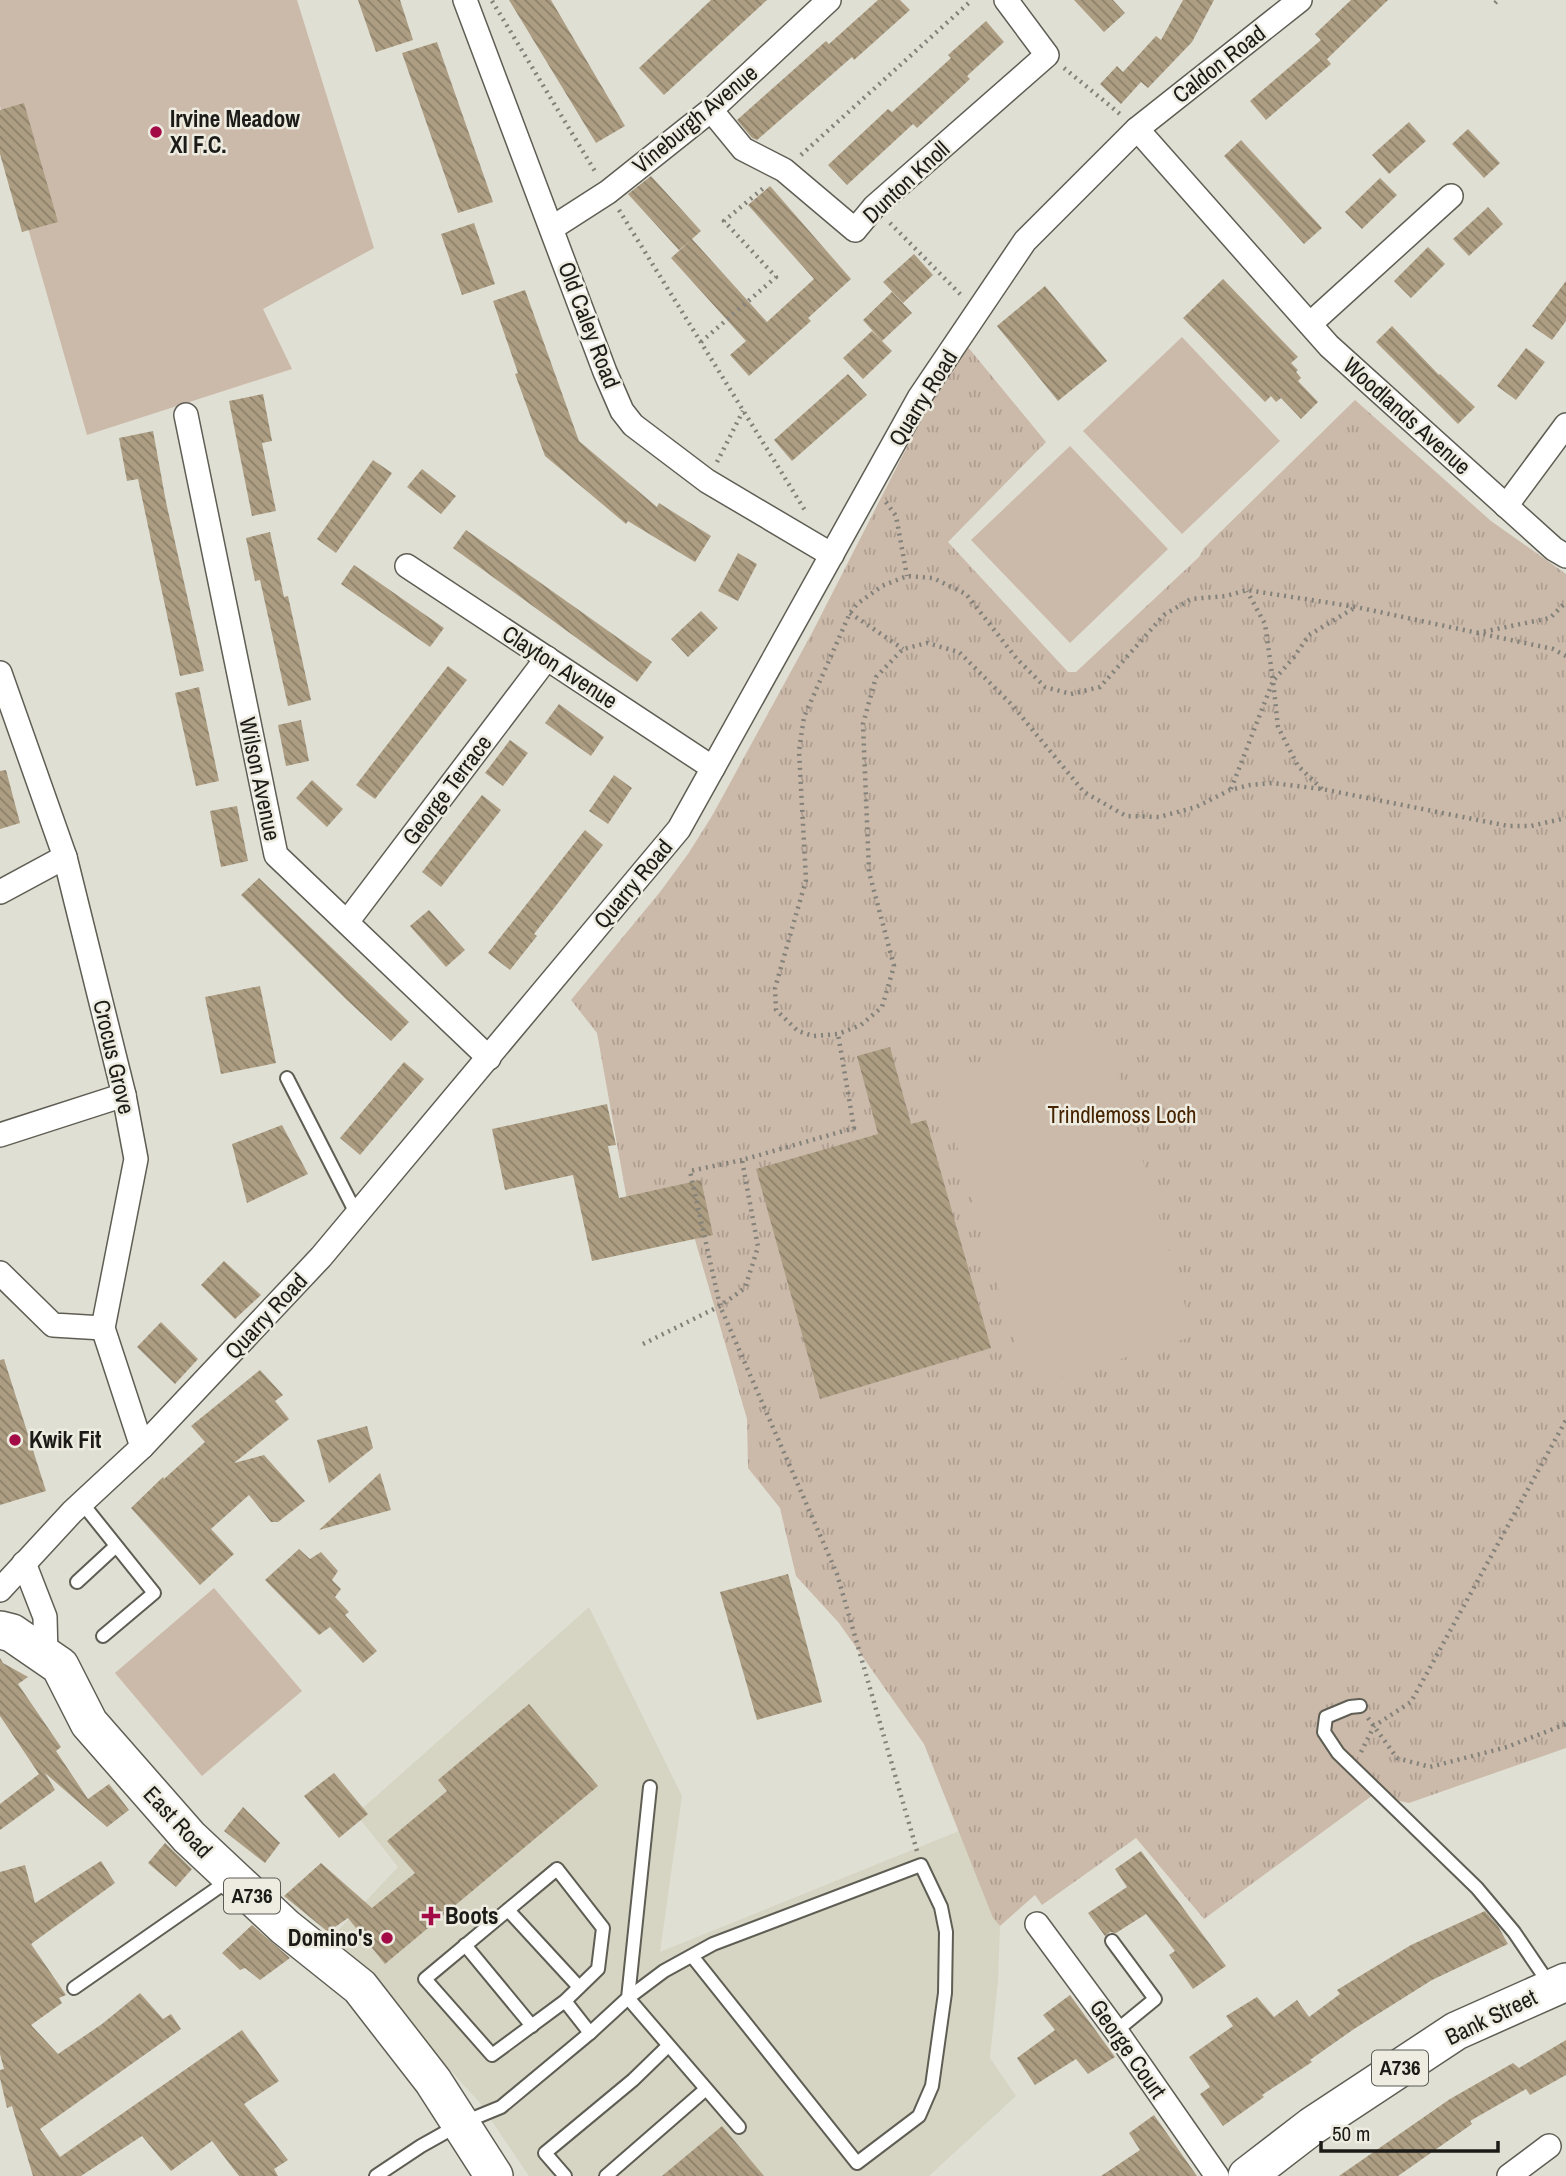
<svg xmlns="http://www.w3.org/2000/svg" width="1566" height="2176" font-family="'Archivo Narrow',sans-serif">
<style>
.built{fill:#d6d4c2}
.park{fill:url(#park-tufts)}
.garden{fill:#cbb9a9}
.building{fill:url(#building-back-hatch)}
.lines{fill:none;stroke-linecap:round;stroke-linejoin:round}
.lane-casing{stroke:#5f5e54;stroke-width:16}
.street-casing{stroke:#5f5e54;stroke-width:26}
.primary-casing{stroke:#5f5e54;stroke-width:40}
.path{stroke:#82817a;stroke-width:4.5;stroke-dasharray:2 5;stroke-linecap:butt}
.lane{stroke:#fff;stroke-width:12}
.street{stroke:#fff;stroke-width:23}
.primary{stroke:#fff;stroke-width:37}
.poi-dot{fill:#a30b46;stroke:#eeece1;stroke-width:2.5}
.labels{text-anchor:middle;stroke-width:5;stroke-linejoin:round;paint-order:stroke}
.shield{fill:#eeece1;stroke:#5b5a54;stroke-width:2}
.shield-label{font-size:21px;font-weight:bold;fill:#1c1b17}
.street-label{font-size:23px;fill:#1c1b17;stroke:#eeece1}
.poi-label{font-size:23px;font-weight:bold;fill:#1c1b17;stroke:#eeece1;text-anchor:start}
.park-label{font-size:23px;fill:#462400;stroke:#eeece1}
</style>
<defs>
<pattern id="park-tufts" width="24" height="20" patternUnits="userSpaceOnUse" patternTransform="scale(1.75)"><rect width="24" height="20" fill="#cbb9a9"/><path d="M3 7l-1-3M5 7V3M7 7l1-3M15 17l-1-3M17 17v-4M19 17l1-3" fill="none" stroke="#ae9e91"/></pattern>
<pattern id="building-back-hatch" width="6" height="6" patternUnits="userSpaceOnUse" patternTransform="scale(1.75)"><rect width="6" height="6" fill="#ad9e83"/><path d="M-1 5l2 2M0 0l6 6M5-1l2 2" fill="none" stroke="#8c806a"/></pattern>
</defs>
<rect width="100%" height="100%" fill="#e0dfd4"/>
<polygon class="built" points="589,1607 682,1796 660,1952 959,1831 993,1918 1000,1926 998,1981 990,2058 1016,2096 929,2176 529,2176 479,2102 331,1938 398,1867 356,1814"/>
<polygon class="park" points="967,346 1046,442 948,542 1068,672 1076,672 1199,557 1204,548 1355,400 1491,521 1566,574 1566,1748 1409,1803 1373,1795 1204,1919 1136,1838 1042,1905 1035,1895 1000,1926 993,1918 924,1744 839,1623 796,1576 780,1508 748,1468 747,1419 689,1219 629,1211 597,1033 571,1000 660,892 688,854 712,816 813,631 930,402"/>
<g class="garden">
<polygon points="0,0 297,0 374,248 263,309 292,369 87,435 28,228 0,106"/>
<polygon points="1182,337 1280,441 1182,534 1083,431"/>
<polygon points="1070,446 1168,549 1070,643 971,540"/>
<polygon points="1104,1028 1194,1336 1028,1388 936,1074"/>
<polygon points="214,1588 302,1691 202,1776 115,1673"/>
</g>
<g class="building">
<polygon points="358,0 400,0 413,40 376,52"/>
<polygon points="509,0 551,0 625,126 596,143"/>
<polygon points="711,0 767,0 664,95 639,68"/>
<polygon points="878,0 900,0 910,10 854,60 852,57 757,140 752,138 737,120 826,41 829,44"/>
<polygon points="1074,0 1113,0 1125,13 1104,32"/>
<polygon points="1183,0 1214,0 1192,42 1148,88 1141,82 1121,104 1100,84 1117,66 1123,72 1156,36 1161,40"/>
<polygon points="1351,0 1388,0 1327,59 1331,64 1266,120 1250,101 1321,40 1315,34"/>
<polygon points="986,21 1004,42 967,76 970,79 917,128 913,124 847,185 828,165 888,109 892,112 951,58 948,55"/>
<polygon points="437,42 493,202 458,213 402,53"/>
<polygon points="24,103 58,222 22,232 0,154 0,110"/>
<polygon points="1409,122 1426,141 1389,174 1372,155"/>
<polygon points="1468,129 1500,163 1484,178 1452,144"/>
<polygon points="1241,140 1322,228 1304,244 1224,156"/>
<polygon points="651,176 701,231 692,239 767,322 814,279 748,205 770,186 851,279 808,318 811,321 749,376 730,355 746,341 671,258 690,241 679,250 628,194"/>
<polygon points="1380,178 1397,195 1362,229 1345,212"/>
<polygon points="1488,207 1503,224 1469,256 1453,239"/>
<polygon points="474,223 495,284 462,295 441,234"/>
<polygon points="1428,247 1445,264 1411,298 1394,281"/>
<polygon points="914,254 933,275 903,303 883,282"/>
<polygon points="1223,279 1298,357 1291,363 1298,370 1296,372 1301,378 1298,381 1318,402 1301,419 1281,398 1276,402 1271,396 1265,402 1183,318"/>
<polygon points="1566,281 1566,321 1552,340 1532,326"/>
<polygon points="1045,286 1107,361 1058,401 997,326"/>
<polygon points="525,290 579,441 657,507 659,503 711,536 695,562 628,521 626,524 545,456 515,374 518,373 493,301"/>
<polygon points="892,292 912,313 882,341 863,320"/>
<polygon points="1392,326 1439,375 1440,374 1475,407 1458,424 1376,342"/>
<polygon points="872,331 892,351 863,379 843,358"/>
<polygon points="1526,348 1545,362 1516,400 1497,386"/>
<polygon points="848,374 867,395 792,461 774,440"/>
<polygon points="263,394 272,441 262,443 276,511 252,516 229,401"/>
<polygon points="153,431 166,502 204,671 180,676 138,479 127,481 119,438"/>
<polygon points="373,460 392,473 336,553 317,539"/>
<polygon points="422,469 456,496 441,514 407,487"/>
<polygon points="466,530 652,662 637,682 453,548"/>
<polygon points="270,532 284,597 288,596 311,700 288,706 260,580 255,581 246,538"/>
<polygon points="738,553 757,564 738,601 718,591"/>
<polygon points="354,565 444,628 430,647 341,584"/>
<polygon points="701,611 718,628 688,657 671,639"/>
<polygon points="448,666 467,680 375,799 356,785"/>
<polygon points="199,687 219,781 196,786 175,693"/>
<polygon points="559,704 604,737 591,756 545,723"/>
<polygon points="301,720 309,761 286,766 278,725"/>
<polygon points="510,740 528,753 503,786 485,773"/>
<polygon points="6,770 20,823 0,829 0,771"/>
<polygon points="614,775 632,788 608,824 589,811"/>
<polygon points="312,780 343,809 327,827 296,798"/>
<polygon points="482,795 501,810 441,887 422,872"/>
<polygon points="237,806 248,861 221,867 210,811"/>
<polygon points="585,830 603,845 534,934 537,936 510,970 488,953"/>
<polygon points="259,878 409,1022 391,1041 348,1001 241,895"/>
<polygon points="429,910 465,950 446,967 410,926"/>
<polygon points="260,986 276,1063 221,1074 205,997"/>
<polygon points="890,1047 911,1124 926,1120 991,1348 820,1399 756,1169 878,1134 857,1056"/>
<polygon points="404,1062 424,1079 360,1155 340,1138"/>
<polygon points="607,1104 616,1145 608,1146 619,1198 701,1180 713,1235 592,1261 573,1175 505,1190 492,1129"/>
<polygon points="282,1125 308,1174 247,1203 232,1144"/>
<polygon points="224,1261 261,1295 235,1319 201,1285"/>
<polygon points="161,1322 198,1359 175,1384 137,1347"/>
<polygon points="4,1359 46,1491 0,1505 0,1360"/>
<polygon points="260,1370 283,1395 275,1401 289,1419 234,1463 264,1455 305,1501 278,1522 271,1522 249,1495 211,1529 234,1554 200,1585 131,1508 163,1477 164,1479 205,1442 191,1426"/>
<polygon points="367,1426 373,1448 329,1483 317,1440"/>
<polygon points="380,1473 391,1510 319,1530"/>
<polygon points="299,1549 310,1559 321,1552 338,1571 332,1580 341,1589 335,1597 349,1612 345,1615 377,1651 363,1663 330,1627 319,1635 265,1580"/>
<polygon points="788,1574 822,1702 757,1720 720,1592"/>
<polygon points="0,1658 3,1663 28,1677 18,1684 61,1747 56,1751 88,1799 109,1784 129,1810 107,1827 45,1773 55,1790 0,1830 0,1804 39,1774 0,1716"/>
<polygon points="529,1704 598,1786 385,1964 348,1918 328,1932 284,1896 321,1863 372,1908 415,1873 387,1841 447,1791 438,1780"/>
<polygon points="334,1773 368,1814 339,1838 304,1796"/>
<polygon points="243,1807 280,1843 265,1863 224,1831"/>
<polygon points="165,1843 192,1869 176,1887 148,1863"/>
<polygon points="1141,1851 1226,1966 1193,1989 1169,1955 1175,1951 1146,1914 1116,1933 1110,1932 1105,1936 1088,1913 1127,1887 1115,1869"/>
<polygon points="101,1861 115,1883 31,1944 66,1995 59,1998 62,2003 31,2025 58,2054 102,2024 140,1993 163,2019 171,2014 181,2029 40,2129 60,2157 242,2030 279,2081 244,2104 288,2160 274,2169 278,2176 239,2176 212,2141 171,2171 142,2136 81,2176 33,2176 12,2106 7,2108 0,2078 0,2070 4,2069 0,2054 0,1872 25,1865 35,1903"/>
<polygon points="1485,1911 1498,1926 1508,1944 1432,1980 1354,2029 1310,2060 1312,2062 1262,2095 1264,2097 1223,2126 1200,2094 1210,2087 1189,2057 1233,2026 1226,2016 1257,1997 1274,2017 1297,2000 1309,2017 1340,1994 1337,1990 1411,1945"/>
<polygon points="252,1925 290,1958 260,1980 245,1968 240,1970 222,1953"/>
<polygon points="1070,1995 1115,2057 1088,2074 1076,2059 1035,2085 1017,2058 1055,2030 1043,2015"/>
<polygon points="1566,2040 1566,2075 1530,2095 1526,2089 1470,2121 1472,2124 1398,2176 1339,2176 1450,2099 1513,2063 1519,2068"/>
<polygon points="1154,2115 1197,2176 1101,2176 1140,2150 1129,2133"/>
<polygon points="722,2126 764,2176 662,2176"/>
</g>
<g class="lines">
<g class="lane-casing">
<g id="lane">
<polyline points="287,1078 357,1215"/>
<polyline points="82,1503 154,1593 103,1636"/>
<polyline points="77,1582 116,1546"/>
<polyline points="1360,1706 1350,1707 1326,1717 1324,1732 1338,1753 1477,1888 1514,1932 1550,1985"/>
<polyline points="508,1910 579,1987"/>
<polyline points="1112,1941 1155,1999 1116,2031"/>
<polyline points="465,1945 532,2026"/>
<polyline points="692,1956 857,2163 919,2116 932,2086 945,1993 946,1932 941,1907 921,1865 713,1944 664,1971 628,1998 739,2127"/>
<polyline points="74,1988 229,1880"/>
<polyline points="565,2001 598,1969 603,1928 557,1869 425,1979 492,2055 565,2001 590,2033"/>
<polyline points="376,2176 421,2146 462,2123 501,2107 590,2033 628,1998 650,1787"/>
<polyline points="565,2176 545,2153 633,2080 668,2046"/>
<polyline points="606,2176 706,2089"/>
</g>
</g>
<g class="street-casing">
<g id="street">
<polyline points="465,0 605,372 622,411 633,425 707,481 832,555"/>
<polyline points="711,110 743,149 784,170 855,230 874,207 1047,55 1006,0"/>
<polyline points="1137,129 1329,346 1554,549 1566,556"/>
<polyline points="552,228 608,192 711,110 829,0"/>
<polyline points="1310,324 1451,196"/>
<polyline points="186,415 276,855 489,1058"/>
<polyline points="1506,506 1566,425"/>
<polyline points="407,566 713,768"/>
<polyline points="0,673 65,857 124,1095 136,1159 103,1328 142,1447"/>
<polyline points="0,892 65,857"/>
<polyline points="347,922 547,658"/>
<polyline points="0,1135 124,1095"/>
<polyline points="0,1273 53,1325 103,1328"/>
<polyline points="24,1563 45,1617 46,1656"/>
<polyline points="0,1590 72,1512 142,1447 321,1257 679,829 919,398 1025,241 1137,129 1300,0"/>
<polyline points="1037,1924 1116,2031 1217,2176"/>
<polyline points="1509,2176 1549,2146"/>
</g>
</g>
<g class="primary-casing">
<g id="primary">
<polyline points="0,1630 12,1633 60,1666 89,1723 189,1837 285,1927 360,1987 433,2081 494,2176"/>
<polyline points="1247,2176 1312,2126 1456,2031 1566,1982"/>
</g>
</g>
<g class="path">
<polyline points="492,1 596,173"/>
<polyline points="1495,3 1498,0"/>
<polyline points="1064,68 1120,114"/>
<polyline points="801,155 972,0"/>
<polyline points="619,210 806,512"/>
<polyline points="890,223 962,296"/>
<polyline points="701,342 776,277 724,221 766,186"/>
<polyline points="717,462 743,411"/>
<polyline points="886,502 896,516 907,576"/>
<polyline points="850,613 903,649"/>
<polyline points="1477,633 1550,618 1566,602"/>
<polyline points="1566,656 1553,649 1356,607 1247,590 1226,596 1191,599 1164,615 1100,687 1071,694 1045,687 1017,659 966,594 933,578 907,576 882,586 857,604 850,613 804,717 799,751 806,880 775,988 776,1010 798,1031 813,1036 838,1034 861,1025 882,1007 894,966 869,872 863,724 876,677 903,649 927,643 959,652 1012,705 1084,792 1126,816 1159,817 1196,807 1230,790 1250,785 1272,783 1322,789 1508,826 1531,826 1566,818"/>
<polyline points="1231,789 1273,681 1265,624 1247,591"/>
<polyline points="1322,789 1298,766 1278,727 1273,681 1294,657 1309,635 1356,607"/>
<polyline points="742,1160 690,1171 720,1306 837,1574 917,1851"/>
<polyline points="643,1344 720,1306 745,1288 758,1247 742,1160 854,1128 838,1034"/>
<polyline points="1368,1718 1397,1758 1430,1767 1507,1747 1566,1724"/>
<polyline points="1361,1752 1374,1726 1411,1702 1566,1420"/>
</g>
<use href="#lane" class="lane"/>
<use href="#street" class="street"/>
<use href="#primary" class="primary"/>
</g>
<g class="poi-dot">
<circle cx="156" cy="132" r="7"/>
<circle cx="15" cy="1440" r="7"/>
<path d="M427.5 1905.5h7v7h7v7h-7v7h-7v-7h-7v-7h7z"/>
<circle cx="387" cy="1938" r="7"/>
</g>
<g class="labels">
<g class="shield">
<rect x="224" y="1878.5" width="56" height="35" rx="5"/>
<rect x="1372" y="2050.5" width="56" height="35" rx="5"/>
</g>
<g class="shield-label">
<text x="252" y="1903">A736</text>
<text x="1400" y="2075">A736</text>
</g>
<g class="street-label">
<text transform="translate(1219 64) rotate(-38)" y="8">Caldon Road</text>
<text transform="translate(695 119) rotate(-40)" y="8">Vineburgh Avenue</text>
<text transform="translate(906 182) rotate(-43)" y="8">Dunton Knoll</text>
<text transform="translate(589 325) rotate(69)" y="8">Old Caley Road</text>
<text transform="translate(923 398) rotate(-58)" y="8">Quarry Road</text>
<text transform="translate(1407 416) rotate(42)" y="8">Woodlands Avenue</text>
<text transform="translate(560 667) rotate(33)" y="8">Clayton Avenue</text>
<text transform="translate(260 779) rotate(78)" y="8">Wilson Avenue</text>
<text transform="translate(447 790) rotate(-53)" y="8">George Terrace</text>
<text transform="translate(633 884) rotate(-50)" y="8">Quarry Road</text>
<text transform="translate(114 1057) rotate(77)" y="8">Crocus Grove</text>
<text transform="translate(266 1316) rotate(-47)" y="8">Quarry Road</text>
<text transform="translate(178 1822) rotate(47)" y="8">East Road</text>
<text transform="translate(1491 2017) rotate(-26)" y="8">Bank Street</text>
<text transform="translate(1128 2049) rotate(55)" y="8">George Court</text>
</g>
<g class="poi-label">
<text x="170" y="127">Irvine Meadow<tspan x="170" dy="26">XI F.C.</tspan></text>
<text x="29" y="1448">Kwik Fit</text>
<text x="445" y="1924">Boots</text>
<text x="373" y="1946" text-anchor="end">Domino's</text>
</g>
<g class="park-label">
<text x="1122" y="1123">Trindlemoss Loch</text>
</g>
</g>
<path d="M1321 2141v10h177v-10" fill="none" stroke="#1c1b17" stroke-width="3.5"/>
<text x="1332" y="2141" font-size="21" fill="#1c1b17" stroke="#eeece1" stroke-width="5" paint-order="stroke">50 m</text>
</svg>
